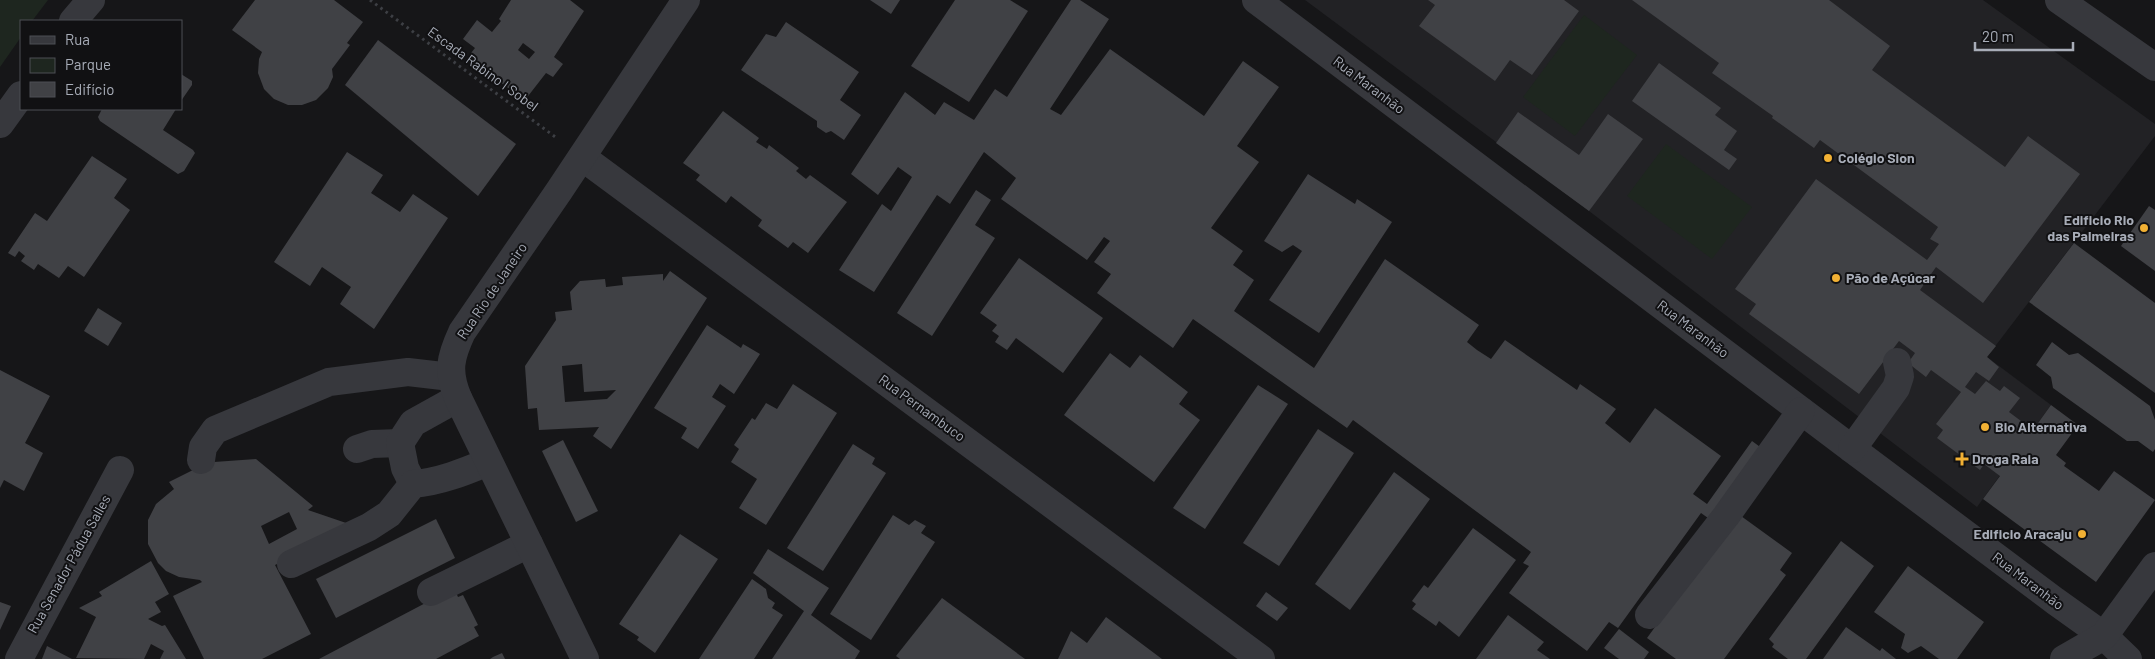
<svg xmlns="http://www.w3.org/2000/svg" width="2155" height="659" font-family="Barlow,sans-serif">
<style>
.built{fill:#222225}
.green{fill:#1e261f}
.building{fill:#404145;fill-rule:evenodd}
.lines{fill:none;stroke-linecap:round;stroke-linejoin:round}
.path{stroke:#3d3f44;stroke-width:3;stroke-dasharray:2.5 4;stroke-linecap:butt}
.minor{stroke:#37383d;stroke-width:28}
.poi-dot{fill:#f2b134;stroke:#111113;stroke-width:2}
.labels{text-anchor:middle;stroke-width:4;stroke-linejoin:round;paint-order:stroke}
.street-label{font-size:14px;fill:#a8adb8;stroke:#111113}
.poi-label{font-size:14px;font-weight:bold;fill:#a8adb8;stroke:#111113;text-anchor:start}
</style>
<rect width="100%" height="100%" fill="#161618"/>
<polygon class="built" points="1305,0 1983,0 2155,124 2155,136 1987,357 2051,405 1977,507 1589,211"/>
<g class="green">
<polygon points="0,0 48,0 32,21 21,21 21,37 0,67"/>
<polygon points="1584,15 1637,55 1575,136 1523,97"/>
<polygon points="1666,144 1752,207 1712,259 1627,196"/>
</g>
<g class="building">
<polygon points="255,0 334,0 363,22 347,43 350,45 332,69 333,77 328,88 316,100 302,105 288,105 274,99 264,89 258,73 259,59 262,52 232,30"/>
<path d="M511,0H570L584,11L554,57L563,64L553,77L546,73L525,100L467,58L475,48L463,39L477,20L492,32L501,21L499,19ZM523,43L535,52L529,59L518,50Z"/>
<polygon points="870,0 900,0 891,14"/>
<polygon points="955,0 1010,0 1028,11 969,102 911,66"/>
<polygon points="1071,0 1080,0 1109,19 1050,109 1061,115 1110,49 1204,116 1243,61 1279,87 1237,146 1259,162 1211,228 1243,251 1233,265 1254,280 1234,311 1314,368 1385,259 1479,325 1467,342 1477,350 1491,359 1505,340 1577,390 1580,384 1616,409 1605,423 1630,443 1655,408 1721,456 1693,494 1707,504 1752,441 1767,452 1715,523 1701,513 1618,628 1609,622 1587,651 1509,593 1529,566 1523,563 1531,552 1353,420 1347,428 1193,319 1173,348 1097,293 1111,274 1094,262 1110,241 1104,237 1087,260 1001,199 1016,178 984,152 950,204 937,195 874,292 839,270 882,204 891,211 912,177 898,167 878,195 851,174 905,92 935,115 944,102 974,120 995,89 1007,97"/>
<polygon points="1428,0 1564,0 1579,11 1532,75 1510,60 1495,81 1419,26 1435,5"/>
<polygon points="1632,0 1829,0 1890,46 1872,70 2005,167 2028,136 2080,174 1983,303 1936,267 1920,290 1996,346 1987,357 1999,367 1989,381 1976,372 1965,387 1975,394 1986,381 2000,391 2004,386 2020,398 2009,412 2033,430 2051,405 2078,425 2056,455 2066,463 2064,466 2099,491 2114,471 2155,500 2096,582 1983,499 2000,476 1984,464 1980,470 1937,438 1943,430 1936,424 1961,392 1931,370 1926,377 1908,363 1915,353 1899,341 1859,394 1749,314 1756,304 1735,289 1816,179 1927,260 1939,244 1930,239 1938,227 1820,140 1814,148 1772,118 1773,116 1712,73 1719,63"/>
<polygon points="786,22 859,72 840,100 861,115 844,140 831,131 826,133 817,127 817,121 741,70 766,34 776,37"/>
<polygon points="378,40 516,144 478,196 345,85"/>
<polygon points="1659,63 1721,108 1715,115 1737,131 1724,150 1737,159 1729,170 1632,101"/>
<polygon points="181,74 192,81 192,85 181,101"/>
<polygon points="102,109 176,109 163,130 193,150 195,153 184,171 178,174 100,121 98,117"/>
<polygon points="723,111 759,138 756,142 767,149 769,145 799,168 796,171 806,179 810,175 847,202 808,253 793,242 788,248 758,226 762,220 731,196 726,203 696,180 700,175 683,163"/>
<polygon points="1518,112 1579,155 1608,114 1643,139 1589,211 1496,143"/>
<polygon points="347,152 383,175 371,193 400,212 413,194 448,218 374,329 340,304 351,287 322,267 310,286 274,262"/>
<polygon points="92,156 127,179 114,198 130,210 84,277 68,266 59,278 38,264 34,270 21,261 25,256 19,251 15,257 8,253 35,213 47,221"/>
<polygon points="1308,174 1355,204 1357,199 1392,222 1319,333 1269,300 1302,251 1293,245 1282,252 1264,241"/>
<polygon points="976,190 991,200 975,225 995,238 932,336 897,313"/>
<polygon points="2149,206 2155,210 2155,271 2121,246"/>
<polygon points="2074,243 2155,303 2155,393 2029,302"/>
<polygon points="1019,258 1103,318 1063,373 1016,338 1007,350 995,342 999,336 992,331 997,325 980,313"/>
<path d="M670,271L707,298L611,449L593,436L599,427L539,430L537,408L528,409L525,366L556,320L555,312L572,310L570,292L580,281L605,279L606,287L623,285L622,277L663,274V281ZM582,364L584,392L616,390L607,399L565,402L562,366Z"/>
<polygon points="98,308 122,323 108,346 84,331"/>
<polygon points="707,325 741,348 743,344 760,354 734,394 720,384 712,397 726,406 698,449 681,438 687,428 654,408"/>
<polygon points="2052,342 2069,355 2078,353 2150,406 2155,420 2155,449 2153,452 2138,441 2127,441 2053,388 2051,377 2036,365"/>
<polygon points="1110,353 1130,368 1140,355 1188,392 1179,404 1200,420 1154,482 1064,415"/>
<polygon points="0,370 50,396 25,443 43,453 24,491 4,480 0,488"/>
<polygon points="793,384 837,413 766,525 739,508 757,479 731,462 739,449 734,445 752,418 755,420 766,403 777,409"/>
<polygon points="1258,385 1288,404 1205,529 1173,508"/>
<polygon points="1318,429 1354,453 1279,566 1243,543"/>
<polygon points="563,440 598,511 576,522 542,451"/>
<polygon points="853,444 875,458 872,464 886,473 823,571 787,548"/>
<path d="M256,459L313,506L308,510L355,526L275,565L311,634L262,659H204L173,596L202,582L200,580L179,577L166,571L158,563L148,544V520L156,504L174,489L169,482L213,460L214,462ZM289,512L297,529L269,544L261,526Z"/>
<polygon points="1394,472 1430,499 1350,610 1315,584"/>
<polygon points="893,515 909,525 915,520 926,526 921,533 935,542 871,640 830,614"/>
<polygon points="1741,516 1792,553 1780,570 1786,575 1724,659 1676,659 1647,638 1725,531"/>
<polygon points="436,519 455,558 336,618 316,579"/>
<polygon points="1473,528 1516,560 1459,637 1439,621 1436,626 1412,609 1416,604 1412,601 1424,585 1428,588"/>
<polygon points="680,534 718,559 655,653 637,640 639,637 619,624"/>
<polygon points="1841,541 1874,566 1806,659 1788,659 1772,647 1774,644 1769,639"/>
<polygon points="768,549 829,588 811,615 860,651 855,659 772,659 804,611 753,573"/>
<polygon points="151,561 169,594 155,602 161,612 148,619 162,626 165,625 186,659 160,659 164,651 151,644 144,659 76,658 96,617 79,608 102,596 99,592"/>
<polygon points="1908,566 1984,622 1957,659 1939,659 1921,646 1908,653 1901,648 1905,634 1874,612"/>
<polygon points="752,579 766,589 768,598 775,603 772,608 783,615 754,659 699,659"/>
<polygon points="454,588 458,597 463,595 478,625 474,627 479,636 436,659 319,659"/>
<polygon points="1266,592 1288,608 1277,621 1256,606"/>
<polygon points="942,598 1025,659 900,659 896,656"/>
<polygon points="0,602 11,606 0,630"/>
<polygon points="1508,615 1544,642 1537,650 1550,659 1476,659"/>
<polygon points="1106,617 1162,659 1058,659 1071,631 1087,643"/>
<polygon points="1846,627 1880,651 1882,648 1896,659 1823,659"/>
<polygon points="1619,629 1649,652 1644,659 1619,659 1604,648"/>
<polygon points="47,646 72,659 42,659"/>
<polygon points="502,653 505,659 490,659 493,657"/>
</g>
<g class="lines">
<polyline class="path" points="370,0 558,139"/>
<g class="minor">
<polyline points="1256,0 1852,449 2055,601 2104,636 2128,659"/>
<polyline points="2059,0 2155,67"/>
<polyline points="73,21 91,0"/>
<polyline points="0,124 21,95"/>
<polyline points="582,157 1261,659"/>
<polyline points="357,449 372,444 400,443"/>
<polyline points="1852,449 1896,388 1900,376 1897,362"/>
<polyline points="201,460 203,447 215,430 329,382 408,372 451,377"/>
<polyline points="413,484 405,468 400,443 413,423 458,398"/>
<path d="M291,564L369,527L389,514L413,484C439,482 464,472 488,462"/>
<polyline points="431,592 529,544"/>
<polyline points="1649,615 1726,516 1801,411"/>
<polyline points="19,659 120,470"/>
<path d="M585,659L458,398C447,371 450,358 462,332L559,191L686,0"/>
<polyline points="2064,659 2104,636 2155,566"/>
</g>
</g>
<g class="poi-dot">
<circle cx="1828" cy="158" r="5"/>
<circle cx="2144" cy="228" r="5"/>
<circle cx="1836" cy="278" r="5"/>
<circle cx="1985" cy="427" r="5"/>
<path d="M1959.5 451.5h5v5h5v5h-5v5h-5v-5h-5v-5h5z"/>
<circle cx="2082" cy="534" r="5"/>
</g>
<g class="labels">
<g class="street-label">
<text transform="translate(483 69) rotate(36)" y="5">Escada Rabino I Sobel</text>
<text transform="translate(1369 85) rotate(37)" y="5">Rua Maranhão</text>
<text transform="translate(492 291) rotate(-56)" y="5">Rua Rio de Janeiro</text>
<text transform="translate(1693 329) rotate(37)" y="5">Rua Maranhão</text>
<text transform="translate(922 408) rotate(36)" y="5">Rua Pernambuco</text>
<text transform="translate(69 564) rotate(-61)" y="5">Rua Senador Pádua Salles</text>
<text transform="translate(2028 581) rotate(37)" y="5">Rua Maranhão</text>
</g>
<g class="poi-label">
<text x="1838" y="163">Colégio Sion</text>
<text x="2134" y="225" text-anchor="end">Edificio Rio<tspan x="2134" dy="16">das Palmeiras</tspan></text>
<text x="1846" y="283">Pão de Açúcar</text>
<text x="1995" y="432">Bio Alternativa</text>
<text x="1972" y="464">Droga Raia</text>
<text x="2072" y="539" text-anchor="end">Edificio Aracaju</text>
</g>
</g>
<rect x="20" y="20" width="162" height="90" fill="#111113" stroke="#4d4f55"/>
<rect x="30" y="36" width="25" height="8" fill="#37383d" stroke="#4d4f55"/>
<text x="65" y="45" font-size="15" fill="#a8adb8">Rua</text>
<rect x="30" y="58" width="25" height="15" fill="#1e261f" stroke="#4d4f55"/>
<text x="65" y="70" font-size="15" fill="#a8adb8">Parque</text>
<rect x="30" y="82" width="25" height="15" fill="#404145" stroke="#4d4f55"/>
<text x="65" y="95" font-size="15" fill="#a8adb8">Edifício</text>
<path d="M1975 42v8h98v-8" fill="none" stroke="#a8adb8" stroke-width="2.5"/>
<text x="1982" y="42" font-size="15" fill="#a8adb8" stroke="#111113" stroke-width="4" paint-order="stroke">20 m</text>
</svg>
